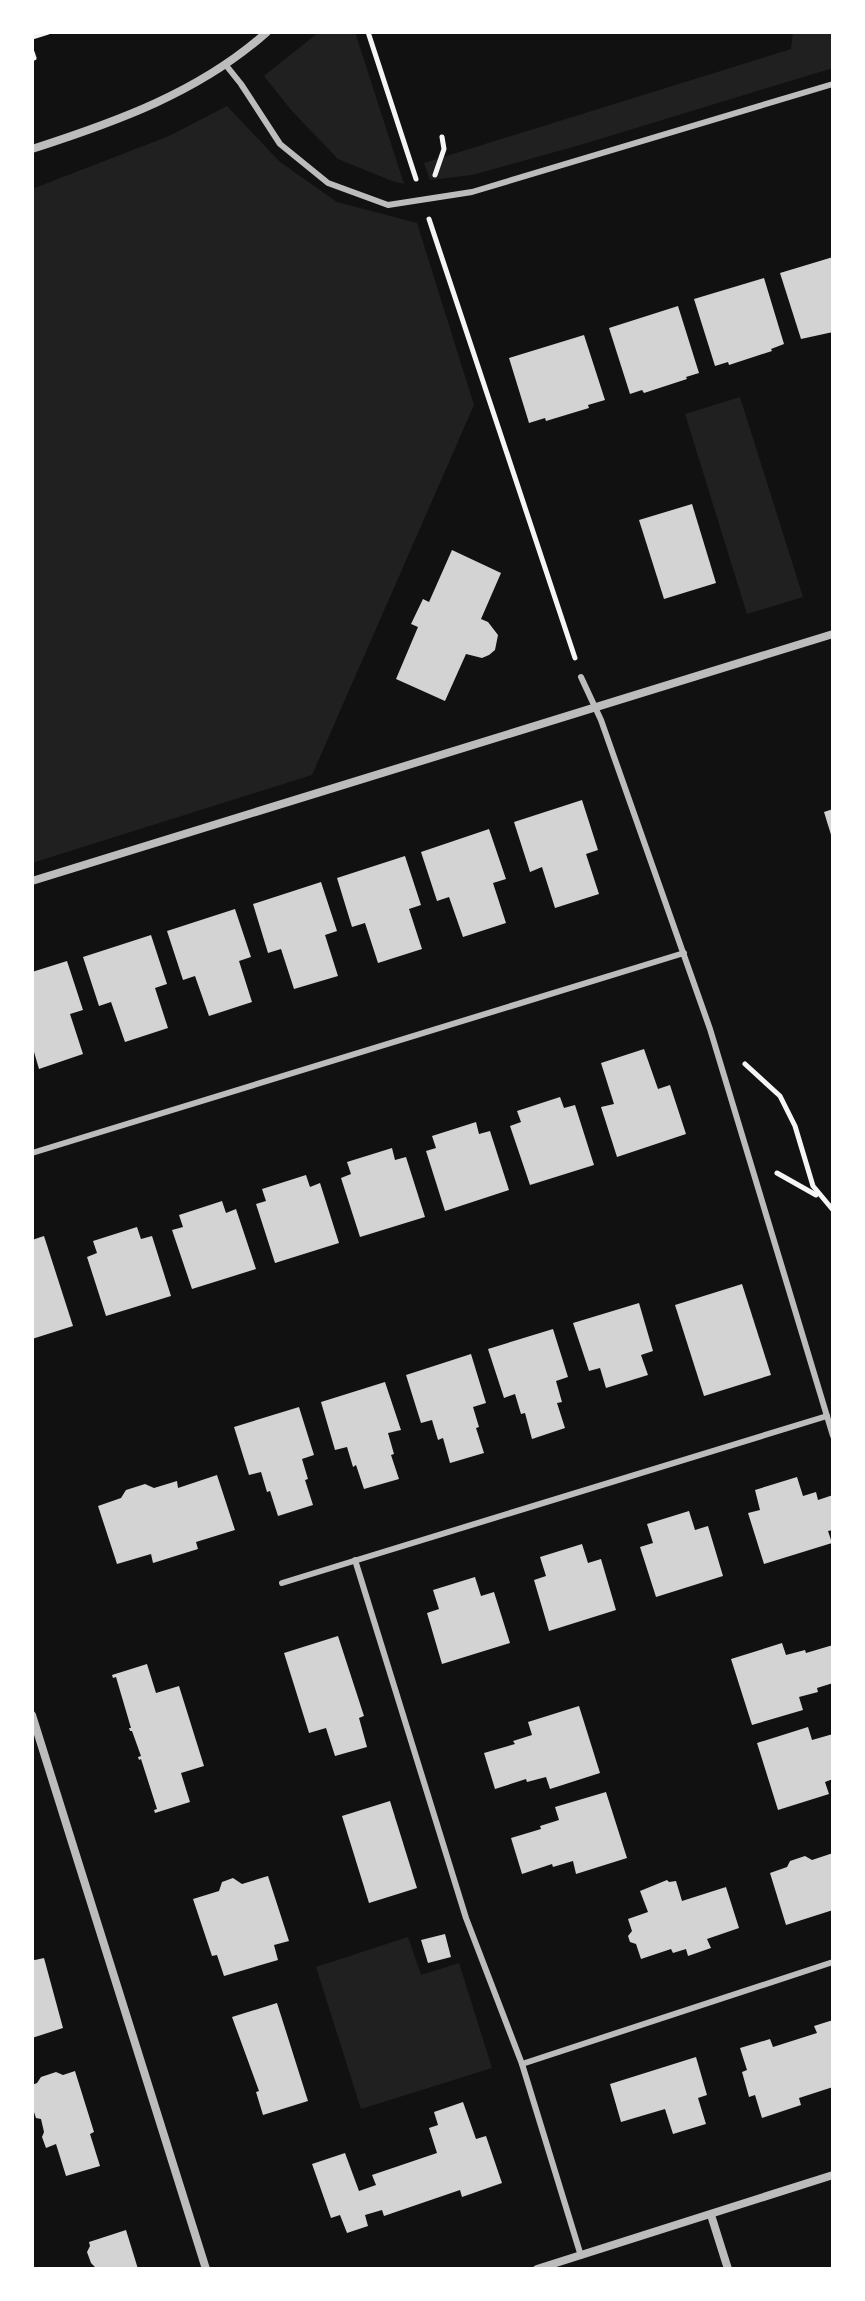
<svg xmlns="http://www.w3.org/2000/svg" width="865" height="2301" font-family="Poppins,sans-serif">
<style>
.green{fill:#202020}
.building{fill:#d3d3d3}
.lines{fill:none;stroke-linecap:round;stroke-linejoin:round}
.path{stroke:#f5f5f5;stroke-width:5}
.service{stroke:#bcbcbc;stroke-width:6}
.minor{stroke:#bcbcbc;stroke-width:8}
</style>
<rect width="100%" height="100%" fill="#111"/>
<g class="green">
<polygon points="319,32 355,32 404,184 392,181 338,159 292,111 264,76"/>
<polygon points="793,32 833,32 833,68 580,145 472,175 430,180 424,163 791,49"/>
<polygon points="227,106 280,162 337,202 417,223 474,405 312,775 32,863 32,189 169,136"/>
<polygon points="740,397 803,597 747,614 685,414"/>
<polygon points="408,1937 421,1975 459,1963 492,2068 361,2109 316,1967"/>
</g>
<g class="building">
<polygon points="833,257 833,332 801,339 780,273"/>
<polygon points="764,278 784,344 771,349 772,351 729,365 728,362 715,366 694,299"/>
<polygon points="678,306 699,373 686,377 687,379 644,393 642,390 630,394 609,328"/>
<polygon points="584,335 605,400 588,405 589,408 546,421 545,418 529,423 509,358"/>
<polygon points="692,504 716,583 664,599 639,520"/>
<polygon points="452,550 501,573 481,619 488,622 498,635 495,650 489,655 482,658 466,654 445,701 396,679 418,627 411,624 423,599 429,602"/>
<polygon points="582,800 598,850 586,854 599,894 555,908 542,867 530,872 514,822"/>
<polygon points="833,809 833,838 832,838 824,812"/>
<polygon points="489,829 506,879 493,883 506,923 463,937 449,897 437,901 421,852"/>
<polygon points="405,856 421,905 409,909 422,949 378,963 365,923 352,927 337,878"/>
<polygon points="321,882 337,931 325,935 338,976 294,989 281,949 268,953 253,904"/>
<polygon points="235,909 251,957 239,961 252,1002 209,1016 195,976 183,980 167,931"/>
<polygon points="151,935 167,984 155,988 168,1028 125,1042 111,1002 99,1006 83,957"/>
<polygon points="67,961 83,1010 70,1014 83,1054 39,1069 32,1045 32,972"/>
<polygon points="644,1049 658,1089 670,1085 686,1134 617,1157 601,1107 614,1104 601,1063"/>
<polygon points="560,1097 564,1108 575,1105 594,1165 530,1185 510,1126 521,1122 517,1111"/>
<polygon points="476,1122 479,1134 490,1131 509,1190 445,1211 426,1151 436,1148 432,1136"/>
<polygon points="392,1148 395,1160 406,1157 425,1217 360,1237 341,1178 351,1174 347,1162"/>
<polygon points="306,1175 310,1187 320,1183 339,1243 275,1263 256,1204 266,1201 262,1189"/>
<polygon points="222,1201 226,1213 236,1209 256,1269 192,1289 172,1230 183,1227 179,1215"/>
<polygon points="137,1227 141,1239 152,1236 171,1296 106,1316 87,1257 97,1253 93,1241"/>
<polygon points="44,1236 73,1326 32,1339 32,1240"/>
<polygon points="742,1284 771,1375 704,1396 675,1305"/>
<polygon points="639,1303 653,1351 641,1355 648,1375 606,1388 600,1368 589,1371 573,1323"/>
<polygon points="553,1329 568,1377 556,1381 562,1402 557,1403 565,1428 532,1439 525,1413 521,1414 515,1394 504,1398 488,1349"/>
<polygon points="471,1354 486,1403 473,1407 479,1427 476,1428 484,1453 450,1463 443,1438 438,1440 432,1420 421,1423 406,1375"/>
<polygon points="385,1382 401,1430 388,1433 394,1454 391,1455 399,1479 364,1489 356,1465 353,1467 347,1447 335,1450 321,1402"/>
<polygon points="299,1407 314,1455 302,1459 308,1479 305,1480 313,1505 278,1516 270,1491 267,1492 261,1472 249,1475 234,1427"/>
<polygon points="217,1475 235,1530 196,1542 198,1549 153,1563 151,1554 117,1564 98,1506 121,1498 126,1490 145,1484 154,1488 177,1481 178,1488"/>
<polygon points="797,1477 803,1496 816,1492 818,1500 833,1495 833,1530 828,1531 832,1543 764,1564 748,1513 760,1510 755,1490"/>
<polygon points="689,1511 695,1530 708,1526 723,1576 656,1597 640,1547 653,1543 647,1524"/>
<polygon points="582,1544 588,1563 601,1559 616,1610 549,1631 534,1580 546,1576 540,1557"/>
<polygon points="475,1577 481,1596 494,1592 510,1643 442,1664 427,1613 439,1609 433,1590"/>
<polygon points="338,1636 364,1716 359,1718 367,1747 335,1756 326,1728 309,1733 284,1653"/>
<polygon points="782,1643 786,1655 805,1650 806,1653 833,1645 833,1683 817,1688 818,1692 799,1697 803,1710 752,1725 731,1659"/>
<polygon points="147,1664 156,1693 179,1686 204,1766 181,1773 190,1802 155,1813 154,1810 157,1809 141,1759 139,1760 138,1757 141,1756 132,1731 130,1731 129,1728 131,1728 116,1677 113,1678 112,1675"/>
<polygon points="579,1706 600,1773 550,1789 546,1777 527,1782 526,1779 495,1789 484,1753 515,1744 513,1741 532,1735 528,1722"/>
<polygon points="808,1727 812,1740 833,1734 833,1779 825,1782 829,1794 778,1810 757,1743"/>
<polygon points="606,1792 627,1858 576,1874 573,1861 553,1867 552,1864 522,1874 511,1838 541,1829 540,1826 559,1820 555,1807"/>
<polygon points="390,1801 417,1888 369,1903 342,1816"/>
<polygon points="833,1853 833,1910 786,1925 770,1873 787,1867 790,1861 805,1856 812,1860"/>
<polygon points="268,1876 289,1941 274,1945 278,1960 224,1976 217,1955 212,1956 193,1899 219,1891 222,1882 233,1878 242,1884"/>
<polygon points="667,1880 669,1882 676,1881 682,1901 726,1887 739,1928 707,1939 711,1948 688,1956 686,1949 673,1953 671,1949 641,1959 636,1944 630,1942 628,1936 632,1931 628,1919 648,1912 640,1891"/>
<polygon points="445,1934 451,1957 428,1963 421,1940"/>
<polygon points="44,1958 63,2028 32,2038 32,1959 35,1960"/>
<polygon points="277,2003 308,2101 263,2115 256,2092 259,2091 232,2017"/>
<polygon points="833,2020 833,2087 799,2098 801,2105 762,2118 755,2095 749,2097 742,2072 747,2070 740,2048 770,2039 773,2047 817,2033 814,2026"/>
<polygon points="696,2057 707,2095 698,2098 706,2124 673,2134 665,2109 621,2122 610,2084"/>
<polygon points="75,2071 94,2132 90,2134 100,2166 66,2176 56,2144 46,2148 42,2137 44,2132 41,2119 36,2118 32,2106 32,2085 37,2083 41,2077 56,2072 63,2075"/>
<polygon points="463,2102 476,2139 486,2136 502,2183 462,2197 460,2190 384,2216 382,2210 365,2215 368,2226 347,2233 340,2215 331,2218 312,2164 345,2153 359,2191 376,2185 372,2175 437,2153 429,2128 438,2125 434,2112"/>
<polygon points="126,2230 138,2269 97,2269 91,2263 87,2252 90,2246 89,2242"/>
</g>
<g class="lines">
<g class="path">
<polyline points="368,32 416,179"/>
<polyline points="32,37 48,32"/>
<polyline points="32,52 34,58"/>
<polyline points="435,175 444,149 442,137"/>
<polyline points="429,219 575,658"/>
<polyline points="745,1064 780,1096 795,1126 813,1186 833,1210"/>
<polyline points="777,1173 816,1195"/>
</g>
<g class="service">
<polyline points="225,64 241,84 280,144 328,183 388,205 472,192 833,84"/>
<polyline points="581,677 601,720 710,1029 833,1436"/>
<polyline points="32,1153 684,953"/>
<polyline points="355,1560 466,1918 522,2064 581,2256"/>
<polyline points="282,1583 827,1416"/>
<polyline points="522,2064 833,1962"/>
</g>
<g class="minor">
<path d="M32,149C116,122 200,92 267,32"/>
<polyline points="32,881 833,634"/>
<polyline points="32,1715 206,2269"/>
<polyline points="711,2215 728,2269"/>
<polyline points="537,2269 833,2175"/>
</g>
</g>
<rect width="865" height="2301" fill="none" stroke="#ffffff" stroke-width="68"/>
</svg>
